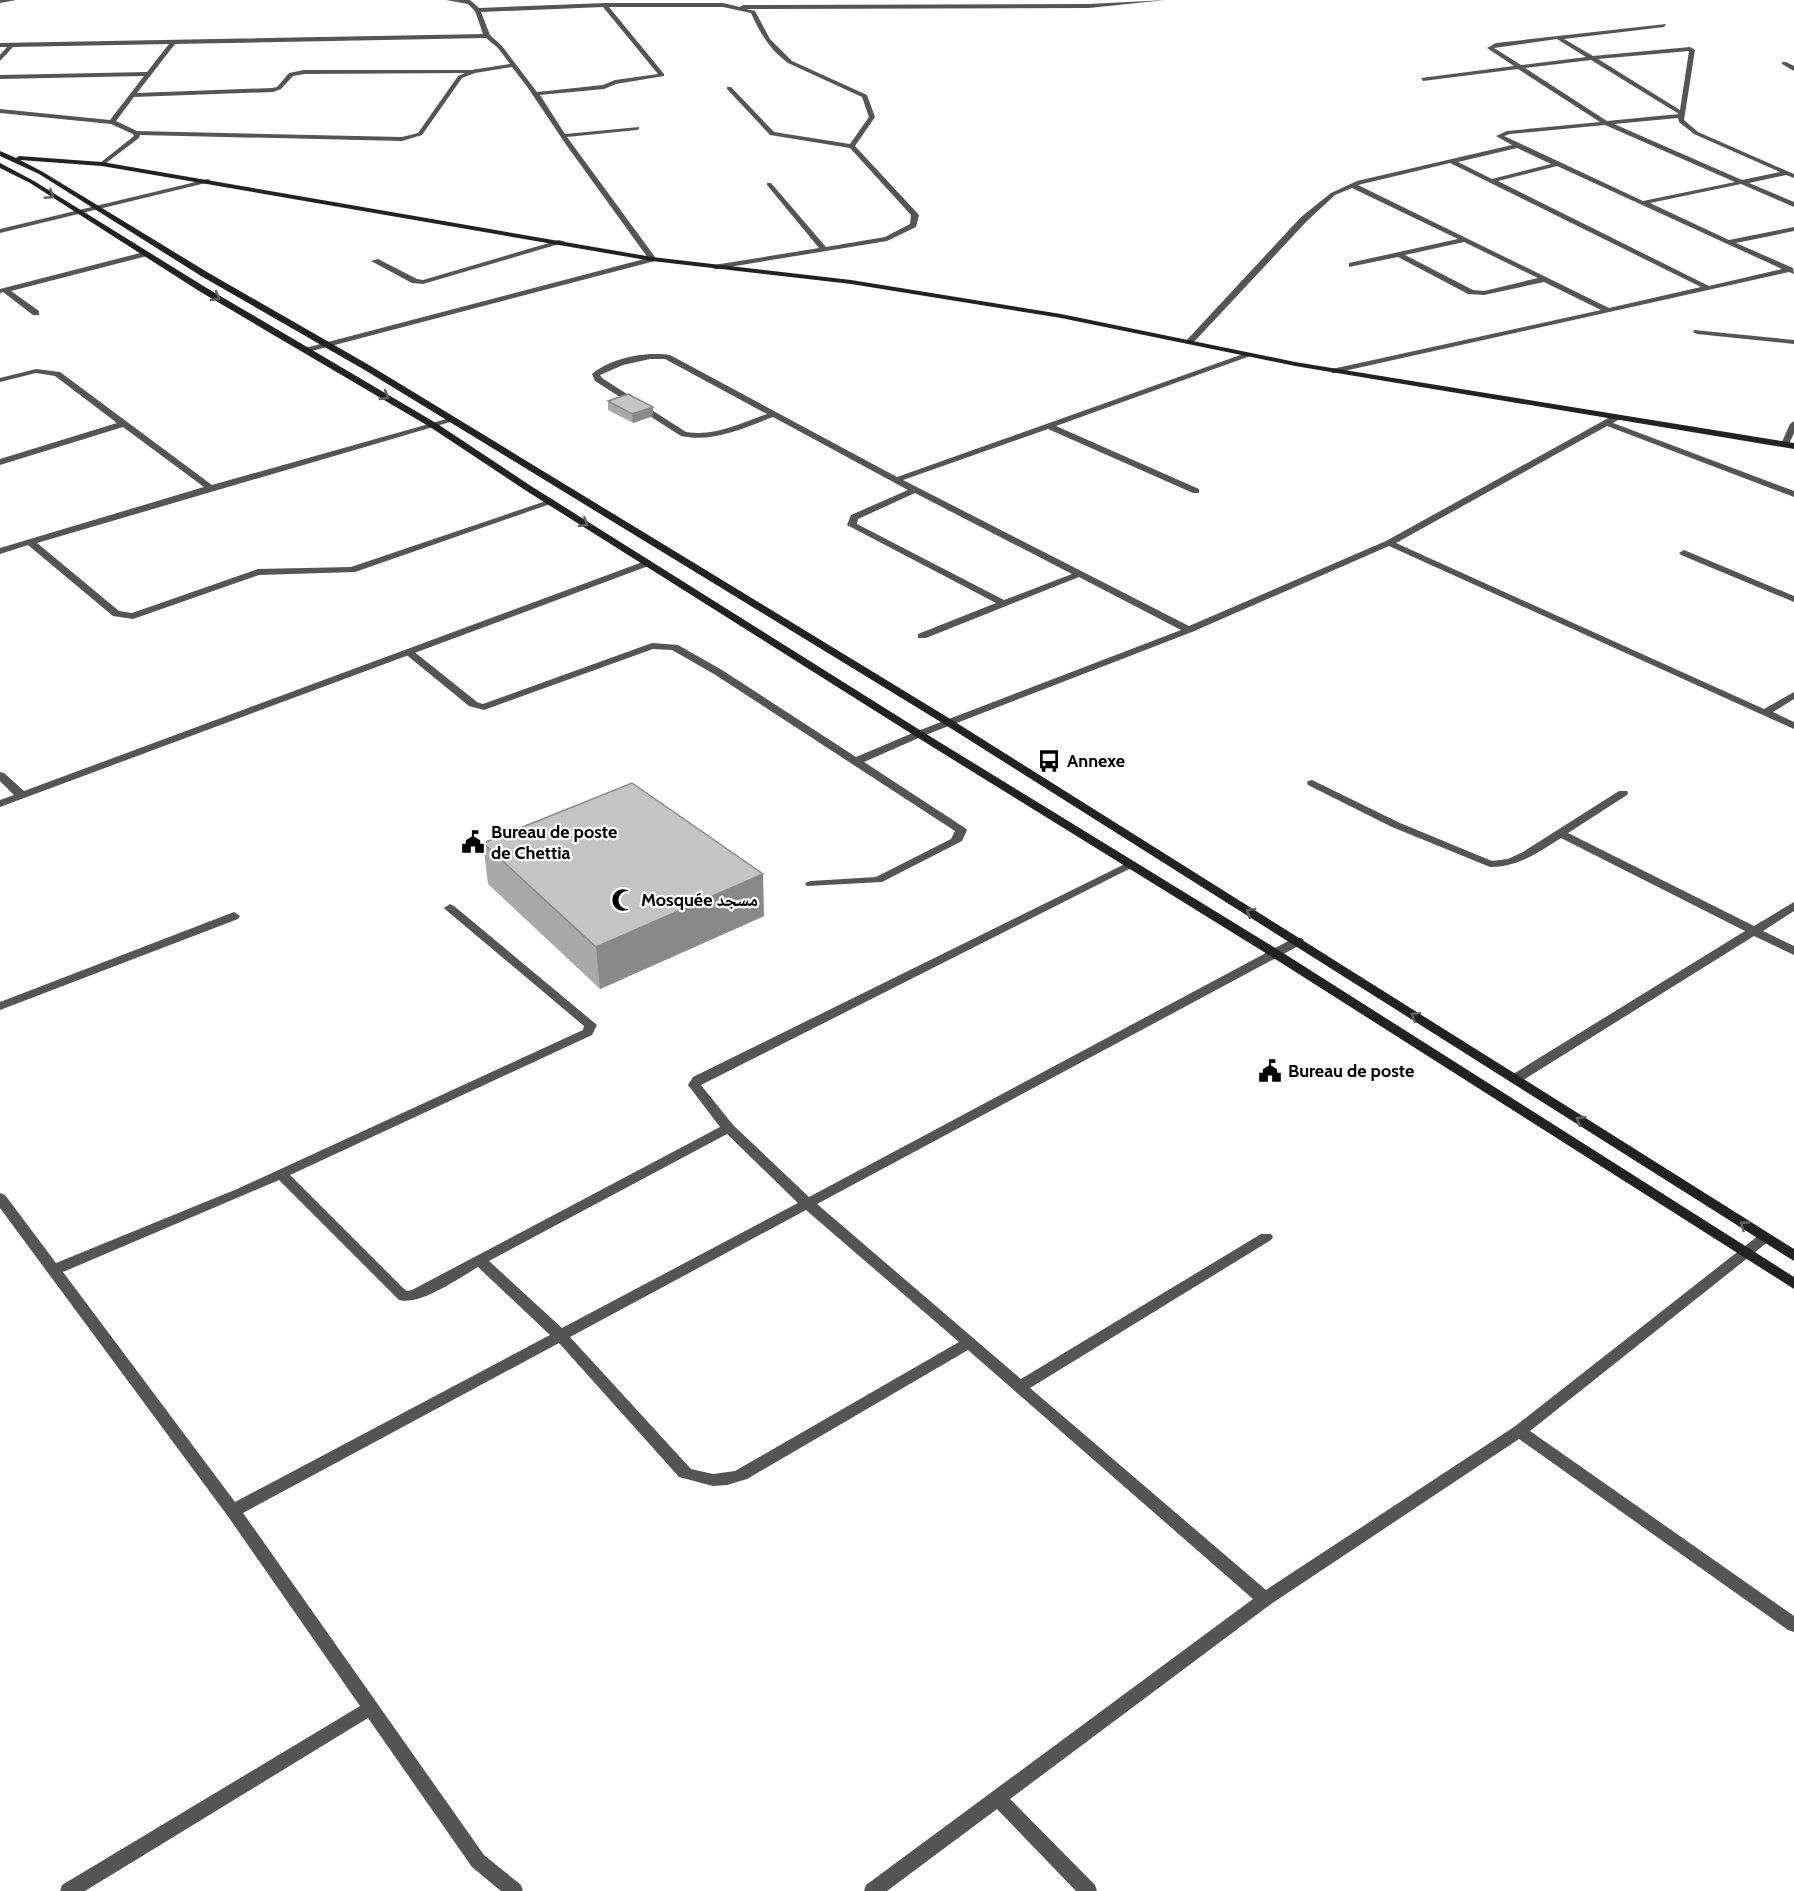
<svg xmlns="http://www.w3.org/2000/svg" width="1794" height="1891" font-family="Cabin,'Noto Naskh Arabic',sans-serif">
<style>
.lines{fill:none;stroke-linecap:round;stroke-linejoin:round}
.lane{fill:#555;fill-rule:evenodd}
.street{fill:#555;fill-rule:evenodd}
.secondary{fill:#222;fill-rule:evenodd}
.wall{fill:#a9a9a9}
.shaded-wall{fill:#898989}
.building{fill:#c4c4c4;stroke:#898989;stroke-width:1.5}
.oneway{stroke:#646464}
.labels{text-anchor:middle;stroke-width:4.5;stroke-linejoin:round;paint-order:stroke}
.poi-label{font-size:18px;font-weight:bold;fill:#000;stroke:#fff;text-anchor:start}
</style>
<rect width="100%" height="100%" fill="#fff"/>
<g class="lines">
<polygon class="lane" points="652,643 678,645 722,670 856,757 915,732 923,732 924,734 923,736 864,762 965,828 967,830 962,841 882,882 807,886 805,884 807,882 811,881 876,877 951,839 955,831 714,674 672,650 653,649 484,710 469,706 403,652 408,649 412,650 477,702 483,704"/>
<g class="street">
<polygon points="0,0 16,0 0,3"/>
<path d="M446,0H470L479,8L605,3H723L740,7L743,5L1089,4L1166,0L1089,8L746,9L755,11L770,39L792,61L867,95L875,117L855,146L919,215L916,227L887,241L717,269H714V265L819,248L767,185V183H771L826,247L885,237L910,224L911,215L850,148L770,135L727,89V87H731L774,132L850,144L869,117L862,97L788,63C770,50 760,33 751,13L723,7H609L664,74V76L616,84L604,89L540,95L565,134L639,127V129L637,130L567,137L655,257V261L308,352H305V348L648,258L567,146L528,88L512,67L475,73L462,78L422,135L402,141L140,135L139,138L102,166L99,164L100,163L134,136L133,134L111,124L0,113V109L110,120L144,76L0,79V75L147,72L169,44L13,47L0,61V55L7,47H0V43L483,34L475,11L468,4ZM603,7L658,74L615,80L603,85L537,92L502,46L490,35L481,12ZM486,38L498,48L510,64L471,70H304L289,73L277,87L272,88L137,93L175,44ZM465,73L458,76L418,133L402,137L137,131L116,121L134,97L273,92L281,89L293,76L304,74Z"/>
<path d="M1666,24L1664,27L1564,39L1593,56L1690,47L1695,50L1684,120L1698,132L1794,174V178L1786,175L1749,183L1794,202V207L1741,184L1650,203L1729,240L1794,227V231L1736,243L1793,268L1794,274L1789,272L1335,373H1332V369L1601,310L1544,282L1484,295L1468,294L1398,257L1349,267V263L1458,239L1352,188L1335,195L1307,221L1192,344L1185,342L1301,217L1331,193L1357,181L1512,145L1496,136L1507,131L1600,122L1518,69L1423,81L1421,78L1514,66L1487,48L1496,43ZM1557,39L1586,57L1521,65L1494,48ZM1689,51L1680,110L1598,59ZM1591,60L1679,114L1607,121L1525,68ZM1678,118L1679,122L1694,134L1780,172L1742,180L1614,124ZM1605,125L1735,182L1643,201L1504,136L1510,134ZM1517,148L1551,164L1492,179L1458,162ZM1450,163L1701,287L1609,308L1358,185ZM1557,166L1782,269L1709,286L1498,181ZM1464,242L1538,278L1484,291L1473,290L1405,255Z"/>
<polygon points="1782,62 1786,62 1794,66 1794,71 1782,64"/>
<polygon points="208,179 210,180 210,182 0,233 0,229"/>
<polygon points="559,240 566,242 423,284 412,283 371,261 378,259 417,279 423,280"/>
<polygon points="144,252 147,252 147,256 11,291 39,311 39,315 33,315 3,292 0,293 0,289"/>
<polygon points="1694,330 1794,340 1794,344 1697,334 1693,332"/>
<path d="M1246,353L1253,355L1056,426L1199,489V493H1193L1048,429L903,480L1189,626L1386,541L1612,416H1618V420L1613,423L1794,491V497L1607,426L1396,543L1764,709L1794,692V699L1773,712L1794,722V729L1389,546L1192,632L923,736H915L914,734L915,732L1181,630L1079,577L926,638H918V634L996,603L847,525L851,515L908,490L773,417C743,428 713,443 681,436L595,381L592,374C610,358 646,351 670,355L897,477ZM650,359H665L767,414C741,423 715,437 686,432L602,378L600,375L623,365ZM915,493L1072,574L1004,600L857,524L858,519Z"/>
<polygon points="36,369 60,372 212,485 450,418 457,420 37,543 119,611 132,613 258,569 351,567 549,500 552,499 556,502 355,572 259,575 133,619 113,616 28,545 0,554 0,548 204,487 123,427 0,465 0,459 117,423 55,376 36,373 0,382 0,378"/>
<polygon points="1794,421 1794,433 1789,444 1782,446 1781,444 1790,424"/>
<polygon points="1684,550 1794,596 1794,602 1681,555 1679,553"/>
<polygon points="648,560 651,561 651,565 0,807 0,800 14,795 0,781 0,772 4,773 24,791"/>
<path d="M1312,780L1400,823L1492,861L1508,859L1523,852L1619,791H1627L1628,793L1627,795L1568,833L1754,926L1794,902V911L1763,931L1794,946V955L1754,936L1520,1082H1510L1509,1079L1510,1076L1745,931L1561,838C1538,853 1518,867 1490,867L1392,827L1308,785L1307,783L1308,781Z"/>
<path d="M1131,861L1135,862L1137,864L1135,866L701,1085L733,1125L809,1197L1294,938H1302L1304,941L1302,944L817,1204L1021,1379L1261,1234H1271L1273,1237L1271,1240L1030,1388L1266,1590L1514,1427L1759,1235H1769L1771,1238L1769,1241L1530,1431L1794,1616V1632L1788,1630L1519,1439L1271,1604L1010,1799L1095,1885L1097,1891H1076L997,1809L887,1891H864L866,1885L1253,1599L968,1350L747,1479L727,1485L713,1486L679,1477L559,1343L243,1513L484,1855L521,1885L523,1891H501L472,1867L368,1718L85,1891H60L62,1885L360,1706L227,1515L0,1208V1193L5,1195L56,1263L237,1189L583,1030L584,1026L446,910L444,908L450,904L454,906L597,1025L592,1035L290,1175L403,1288L407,1291L412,1290L720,1127L688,1085L693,1077ZM727,1134L798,1203L562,1328L489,1261ZM279,1180L399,1300C420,1306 459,1278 478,1267L550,1335L235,1502L63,1272ZM806,1210L959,1342L735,1471L713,1474L691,1469L570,1337Z"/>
<polygon points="234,912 240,916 238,919 0,1010 0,1002"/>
</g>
<g class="secondary">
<polygon points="0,151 16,158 19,156 102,162 652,257 851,280 1061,314 1295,362 1794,443 1794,449 1295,366 1061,318 851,284 652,261 102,166 20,160 43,172 207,272 369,365 952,720 1794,1249 1794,1261 944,724 363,369 201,276 39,174 0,156"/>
<polygon points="0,163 34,181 205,287 436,423 531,486 923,732 1280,951 1794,1277 1794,1289 1272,957 915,736 525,490 430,427 199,291 30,183 0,168"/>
</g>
</g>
<g class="wall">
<polygon points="608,401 653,407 653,416 633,423 608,410"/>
<polygon points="483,843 764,916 600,989 488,884"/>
</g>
<g class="shaded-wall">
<polygon points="653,407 653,416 633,423 632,414"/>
<polygon points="763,874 764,916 600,989 596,947"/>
</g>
<g class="building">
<polygon points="628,394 653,407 632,414 608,401"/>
<polygon points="632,783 763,874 596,947 483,843"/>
</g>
<defs><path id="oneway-chevron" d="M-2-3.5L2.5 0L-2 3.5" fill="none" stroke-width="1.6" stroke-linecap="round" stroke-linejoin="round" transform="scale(1.5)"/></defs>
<g class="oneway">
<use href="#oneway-chevron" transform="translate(50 195) rotate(33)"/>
<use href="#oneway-chevron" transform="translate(216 297) rotate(30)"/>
<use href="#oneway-chevron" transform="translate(385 396) rotate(31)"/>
<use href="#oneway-chevron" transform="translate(584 523) rotate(32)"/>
<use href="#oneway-chevron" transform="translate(1250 912) rotate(-148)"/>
<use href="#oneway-chevron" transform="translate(1415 1016) rotate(-148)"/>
<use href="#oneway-chevron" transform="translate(1580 1120) rotate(-147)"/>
<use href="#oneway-chevron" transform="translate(1744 1225) rotate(-147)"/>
</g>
<defs>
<g id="bus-bare" transform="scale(1.8)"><path d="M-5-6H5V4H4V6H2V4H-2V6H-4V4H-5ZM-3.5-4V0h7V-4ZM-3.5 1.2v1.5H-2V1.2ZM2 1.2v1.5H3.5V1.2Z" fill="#000" stroke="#fff" stroke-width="2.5" paint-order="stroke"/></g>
<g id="civic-bare" transform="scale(1.8)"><path d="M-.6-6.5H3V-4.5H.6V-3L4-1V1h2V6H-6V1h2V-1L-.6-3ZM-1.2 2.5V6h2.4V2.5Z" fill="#000" stroke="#fff" stroke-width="2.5" paint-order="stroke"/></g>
<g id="mosque-bare" transform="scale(1.8)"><path d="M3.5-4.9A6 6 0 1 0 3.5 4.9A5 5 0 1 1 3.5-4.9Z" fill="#000" stroke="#fff" stroke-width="2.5" paint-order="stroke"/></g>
</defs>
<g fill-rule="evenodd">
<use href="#bus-bare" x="1049" y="761"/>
<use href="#civic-bare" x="473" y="842"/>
<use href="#mosque-bare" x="623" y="900"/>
<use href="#civic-bare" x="1270" y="1071"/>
</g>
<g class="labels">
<g class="poi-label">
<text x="1067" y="767">Annexe</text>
<text x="491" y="838">Bureau de poste<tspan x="491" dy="21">de Chettia</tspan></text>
<text x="641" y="906">Mosquée مسجد</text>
<text x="1288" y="1077">Bureau de poste</text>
</g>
</g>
</svg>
